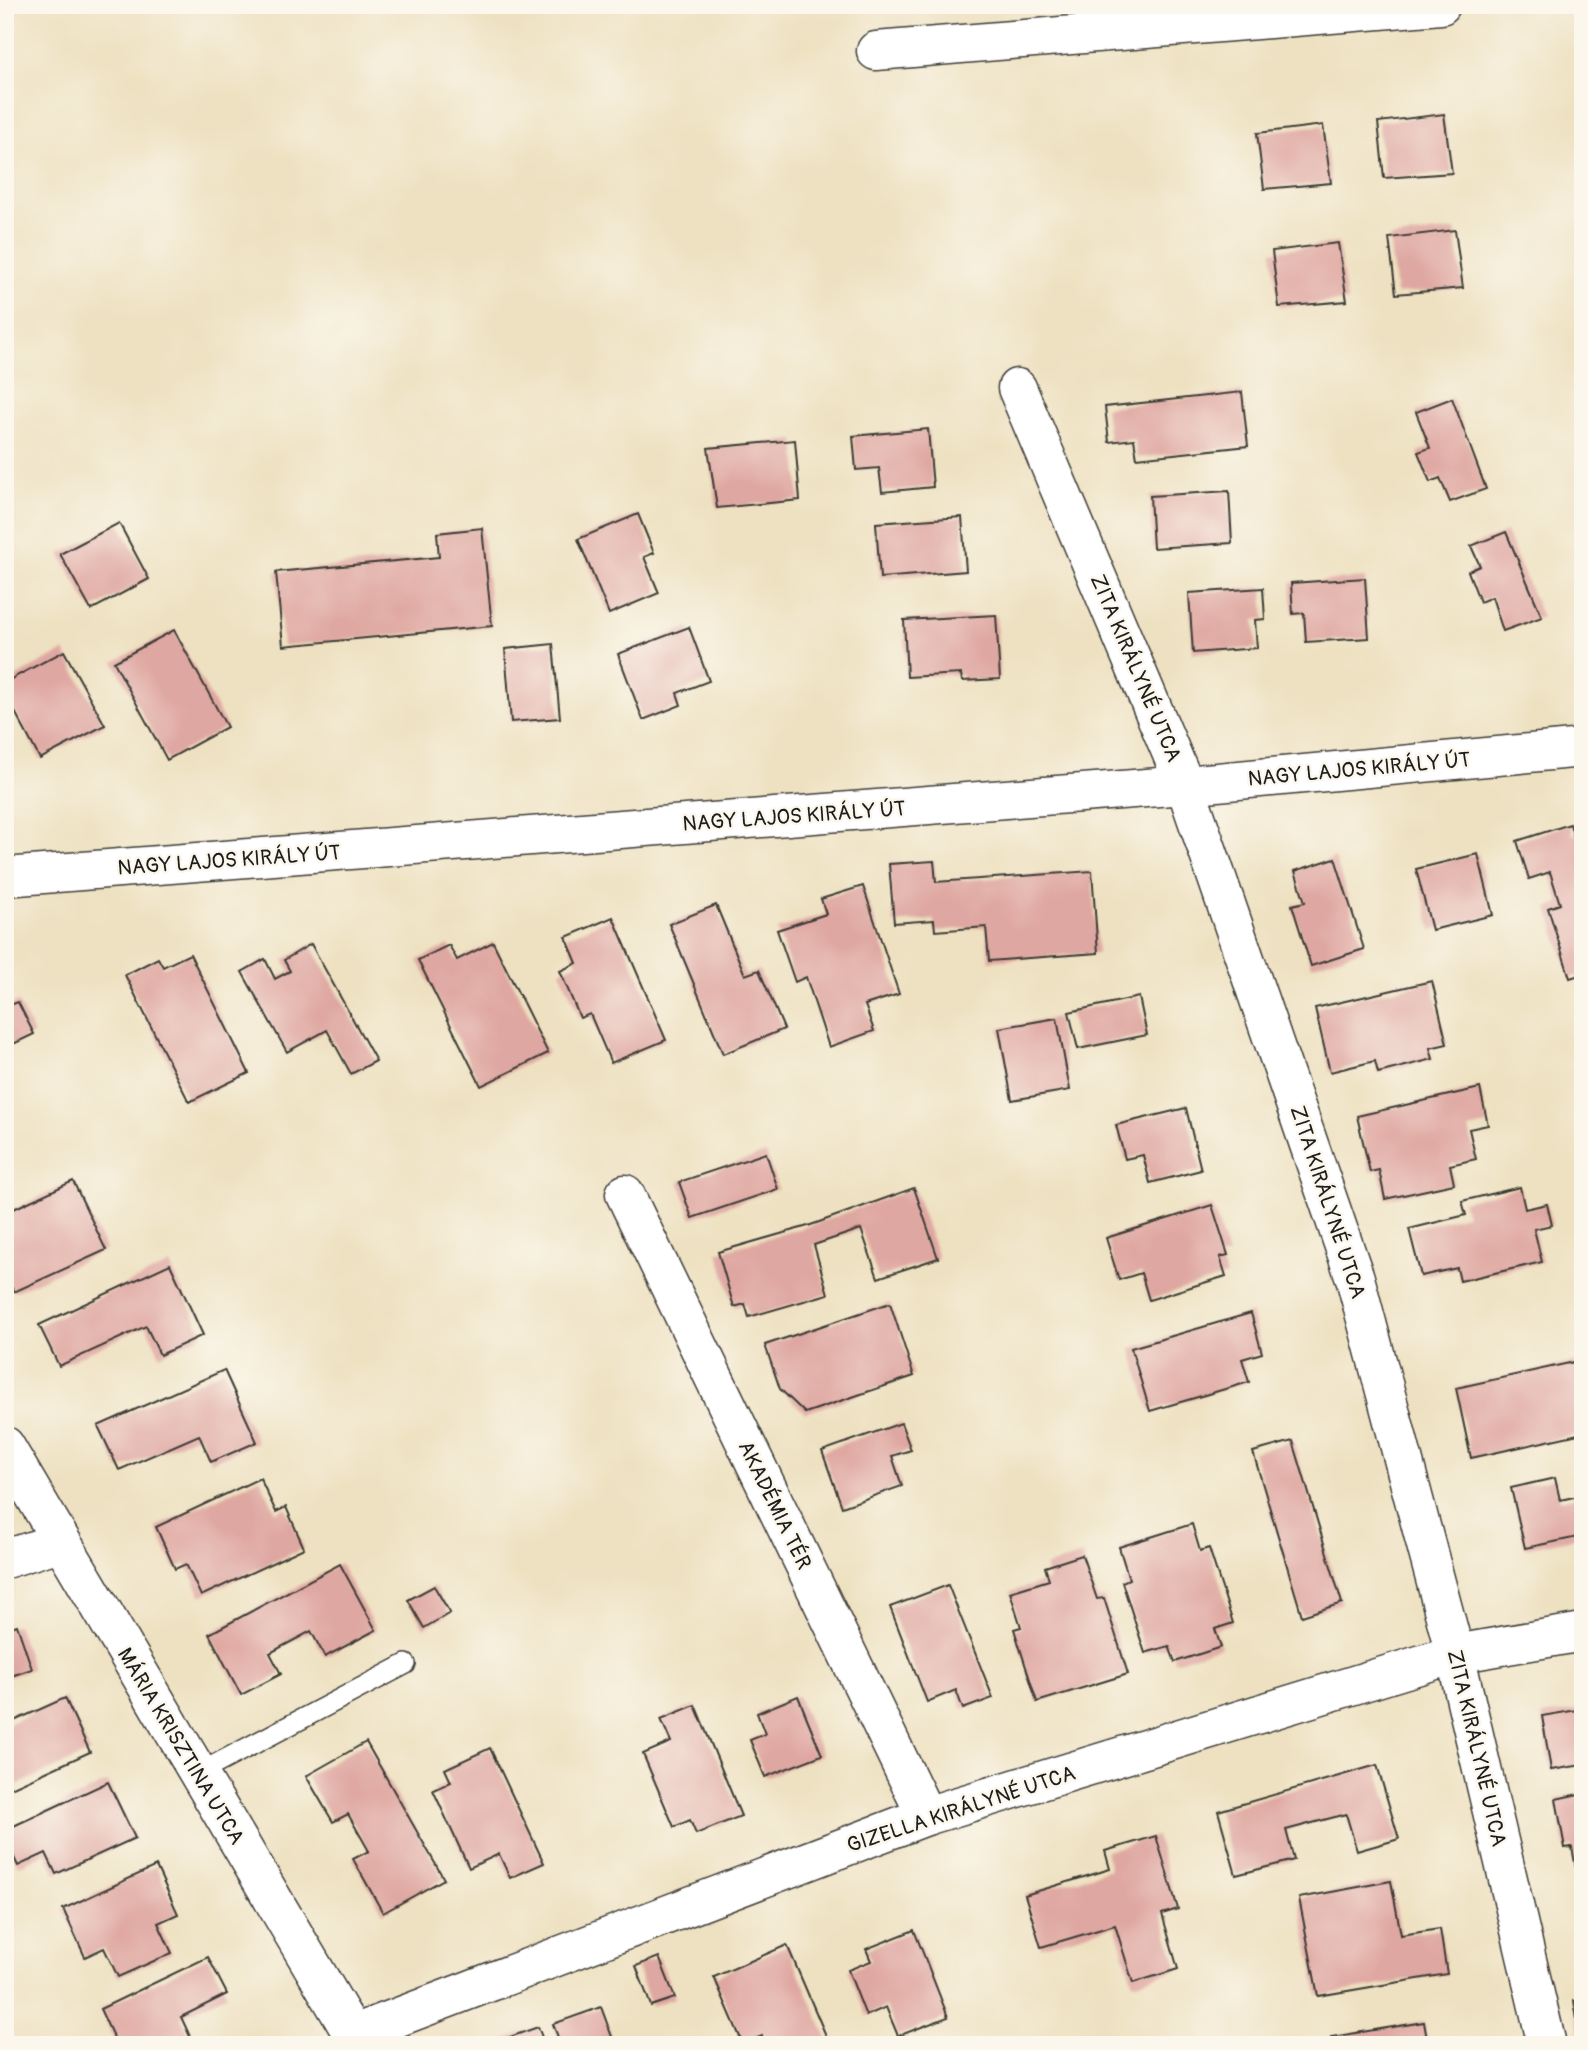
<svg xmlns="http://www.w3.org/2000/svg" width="1588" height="2050" font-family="Pangolin,sans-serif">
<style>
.building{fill:#dfa7a1}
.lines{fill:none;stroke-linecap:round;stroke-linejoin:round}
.service-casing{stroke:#3c3a35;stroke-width:22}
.minor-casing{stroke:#3c3a35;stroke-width:41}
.service{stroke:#fff;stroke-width:19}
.minor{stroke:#fff;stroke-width:38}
.labels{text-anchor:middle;stroke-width:5;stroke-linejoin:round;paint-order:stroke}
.street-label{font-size:21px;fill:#1c1c1c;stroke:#fbf7ec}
</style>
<rect width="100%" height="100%" fill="#fbf7ec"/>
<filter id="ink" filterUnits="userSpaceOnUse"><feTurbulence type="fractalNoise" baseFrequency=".0143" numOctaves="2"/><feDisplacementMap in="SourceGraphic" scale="14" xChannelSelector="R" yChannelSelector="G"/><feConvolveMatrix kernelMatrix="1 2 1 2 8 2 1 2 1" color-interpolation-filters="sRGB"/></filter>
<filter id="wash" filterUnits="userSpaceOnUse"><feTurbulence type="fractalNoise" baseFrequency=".00686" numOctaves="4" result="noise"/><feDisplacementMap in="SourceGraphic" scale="28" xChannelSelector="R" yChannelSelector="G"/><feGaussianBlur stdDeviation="1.57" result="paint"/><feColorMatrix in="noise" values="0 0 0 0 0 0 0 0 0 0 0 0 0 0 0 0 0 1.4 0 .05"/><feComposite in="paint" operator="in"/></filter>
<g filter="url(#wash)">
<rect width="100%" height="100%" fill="#eee1c1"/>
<g id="blocks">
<g class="building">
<polygon points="1444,114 1452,173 1384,178 1378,122"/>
<polygon points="1323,125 1331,183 1264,189 1257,133"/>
<polygon points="1455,230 1463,288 1396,294 1389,238"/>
<polygon points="1338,243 1347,301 1279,307 1272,251"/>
<polygon points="1242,392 1248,446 1137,458 1134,439 1109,442 1105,407"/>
<polygon points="1452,398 1486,489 1450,502 1440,478 1430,482 1418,452 1430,448 1416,412"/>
<polygon points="928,429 933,487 882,492 879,468 856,470 853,436"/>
<polygon points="795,440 800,500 717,508 708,448"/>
<polygon points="1229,491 1232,543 1153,548 1150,496"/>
<polygon points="638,514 654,553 644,557 659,593 609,614 578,539"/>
<polygon points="962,517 966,571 880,578 876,523"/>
<polygon points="119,523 149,579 91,610 60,554"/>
<polygon points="482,528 492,626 283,646 276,572 439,557 437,533"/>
<polygon points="1506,532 1542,617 1503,631 1492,597 1480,602 1468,571 1480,566 1471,546"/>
<polygon points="1365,578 1369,638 1306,642 1304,613 1293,614 1291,583"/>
<polygon points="1263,588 1265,619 1255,620 1257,648 1193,653 1189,593"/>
<polygon points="996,615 1000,679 962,681 961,674 907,677 904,620"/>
<polygon points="689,627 709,681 677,693 681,705 643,720 618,654"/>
<polygon points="174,630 227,727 167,760 114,662"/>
<polygon points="553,644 560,718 511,722 505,649"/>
<polygon points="64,651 105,725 40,759 5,693 5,682"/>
<polygon points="1570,824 1573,835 1583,832 1583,974 1570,978 1548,908 1560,904 1550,872 1529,879 1517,841"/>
<polygon points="1478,854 1493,915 1432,930 1416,869"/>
<polygon points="1335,858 1364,949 1311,966 1292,905 1305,902 1295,871"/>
<polygon points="934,861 936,882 1092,871 1098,953 989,961 986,927 935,931 934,920 894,923 889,864"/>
<polygon points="863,886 899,994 865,1005 874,1031 829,1047 806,977 795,982 777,930 826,914 821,899"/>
<polygon points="716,905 745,975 759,970 784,1029 723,1054 669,924"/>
<polygon points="613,917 666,1040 611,1063 590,1014 580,1018 560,971 577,963 566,937"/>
<polygon points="493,942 548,1053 481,1086 418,960 449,945 457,960"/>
<polygon points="311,944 376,1061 351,1074 327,1030 287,1052 242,972 265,959 275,979 290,971 284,960"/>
<polygon points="190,954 249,1073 189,1102 125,975 158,958 163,967"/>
<polygon points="1432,981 1447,1044 1430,1048 1433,1059 1378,1073 1375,1061 1330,1072 1315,1008"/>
<polygon points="1139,997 1147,1035 1078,1049 1069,1012"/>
<polygon points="18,1002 34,1034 5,1048 5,1007"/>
<polygon points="1057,1018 1070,1090 1012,1100 999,1028"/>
<polygon points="1480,1088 1488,1125 1469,1129 1476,1159 1450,1165 1454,1184 1385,1199 1379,1170 1370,1172 1357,1116"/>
<polygon points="1186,1108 1201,1170 1150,1183 1143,1155 1125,1159 1116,1125"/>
<polygon points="766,1153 778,1189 692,1218 679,1182"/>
<polygon points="73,1181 106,1250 14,1292 5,1273 5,1213"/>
<polygon points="1520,1187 1525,1209 1547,1204 1552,1225 1534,1229 1542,1262 1460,1281 1457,1268 1421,1276 1409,1229 1466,1215 1462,1201"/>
<polygon points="914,1188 938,1258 878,1278 861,1229 814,1245 828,1294 749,1317 745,1304 734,1307 718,1252 808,1226"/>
<polygon points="1212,1205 1228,1255 1220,1257 1226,1276 1149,1300 1141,1273 1119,1280 1106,1238"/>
<polygon points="170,1264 203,1335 160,1355 146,1326 59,1366 39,1325"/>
<polygon points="890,1303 914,1376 805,1413 780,1389 765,1345"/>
<polygon points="1251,1313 1262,1353 1242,1359 1249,1382 1150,1411 1131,1348"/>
<polygon points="1583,1360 1583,1433 1471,1458 1456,1388"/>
<polygon points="224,1370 257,1442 211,1462 199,1435 119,1470 98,1426"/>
<polygon points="901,1423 911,1450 892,1456 902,1486 842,1507 822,1451"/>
<polygon points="1293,1441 1342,1603 1302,1616 1253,1452"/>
<polygon points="260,1478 276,1512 286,1507 304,1548 201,1596 186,1564 175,1569 156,1527"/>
<polygon points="1555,1478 1560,1500 1583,1495 1583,1536 1525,1548 1511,1488"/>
<polygon points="1192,1524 1200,1551 1209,1548 1233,1623 1215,1629 1221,1647 1175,1662 1169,1646 1145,1653 1122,1582 1129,1579 1119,1547"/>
<polygon points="1082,1555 1097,1599 1104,1598 1128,1674 1037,1702 1014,1629 1021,1627 1010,1592 1049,1580 1045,1567"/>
<polygon points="340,1564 376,1630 325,1657 311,1631 270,1653 281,1674 241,1695 209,1634"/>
<polygon points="948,1585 993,1698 963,1709 956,1690 927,1702 890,1607"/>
<polygon points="434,1586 450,1613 424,1628 408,1600"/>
<polygon points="17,1625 32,1669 5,1678 5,1629"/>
<polygon points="798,1696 822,1755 765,1777 750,1740 765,1734 757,1713"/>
<polygon points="65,1698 90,1752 11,1788 5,1775 5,1725"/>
<polygon points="695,1705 741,1816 696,1834 690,1820 674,1827 643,1754 671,1742 661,1719"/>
<polygon points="1583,1709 1583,1765 1551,1770 1542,1716"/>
<polygon points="366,1742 444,1879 383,1913 353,1859 369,1851 348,1814 333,1822 306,1776"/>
<polygon points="490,1748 544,1863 510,1878 499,1854 469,1868 433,1790 451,1782 445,1769"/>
<polygon points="1377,1765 1399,1839 1357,1851 1346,1814 1286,1830 1294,1860 1236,1875 1218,1811"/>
<polygon points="108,1782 135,1838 56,1874 46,1853 18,1866 5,1839 5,1830"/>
<polygon points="1583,1793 1583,1873 1577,1874 1572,1847 1565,1848 1556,1799"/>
<polygon points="1156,1836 1178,1909 1162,1914 1178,1969 1133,1983 1115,1925 1041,1947 1025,1895 1110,1869 1105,1851"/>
<polygon points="156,1866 178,1914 158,1923 172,1953 118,1977 104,1948 85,1957 63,1909"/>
<polygon points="1391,1881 1401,1935 1440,1929 1447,1974 1318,1996 1299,1898"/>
<polygon points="914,1930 948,2017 898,2036 886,2007 866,2016 848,1970 871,1961 866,1949"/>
<polygon points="787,1945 830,2045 765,2045 762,2036 743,2044 714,1977"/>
<polygon points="208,1957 227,1994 181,2017 193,2043 117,2045 100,2009"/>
<polygon points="659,1957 675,1998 651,2006 636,1966"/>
<polygon points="1583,2000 1583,2036 1580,2037 1574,2001"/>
<polygon points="601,2007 615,2045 561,2045 553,2024"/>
<polygon points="1424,2022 1428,2045 1332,2045 1331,2037"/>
<polygon points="538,2027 545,2045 490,2045 490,2044"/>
</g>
</g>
</g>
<g filter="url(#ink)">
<use href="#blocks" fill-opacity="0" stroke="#3c3a35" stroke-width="2"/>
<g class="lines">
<g class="service-casing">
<polyline id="service" points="197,1774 406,1664"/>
</g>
<g class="minor-casing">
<g id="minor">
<polyline points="876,51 1441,5"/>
<polyline points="1017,388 1185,785 1355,1278 1455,1654 1547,2045"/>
<polyline points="5,877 1185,785 1583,748"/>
<polyline points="625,1194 926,1816"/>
<polyline points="5,1446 359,2045"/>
<polyline points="5,1559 60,1542"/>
<polyline points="354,2034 926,1816 1455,1654 1583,1632"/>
</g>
</g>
<use href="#service" class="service"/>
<use href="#minor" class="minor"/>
</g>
</g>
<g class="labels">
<g class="street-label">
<text transform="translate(1136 668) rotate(67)" y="7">ZITA KIRÁLYNÉ UTCA</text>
<text transform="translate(1359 769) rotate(-5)" y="7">NAGY LAJOS KIRÁLY ÚT</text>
<text transform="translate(794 816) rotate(-4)" y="7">NAGY LAJOS KIRÁLY ÚT</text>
<text transform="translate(229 860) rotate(-4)" y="7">NAGY LAJOS KIRÁLY ÚT</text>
<text transform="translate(1328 1202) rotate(72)" y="7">ZITA KIRÁLYNÉ UTCA</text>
<text transform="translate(775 1505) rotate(64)" y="7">AKADÉMIA TÉR</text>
<text transform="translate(181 1746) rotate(59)" y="7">MÁRIA KRISZTINA UTCA</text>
<text transform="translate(1477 1748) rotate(77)" y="7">ZITA KIRÁLYNÉ UTCA</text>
<text transform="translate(961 1809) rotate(-18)" y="7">GIZELLA KIRÁLYNÉ UTCA</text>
</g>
</g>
<rect width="1588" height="2050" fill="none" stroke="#fbf7ec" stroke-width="28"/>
</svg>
